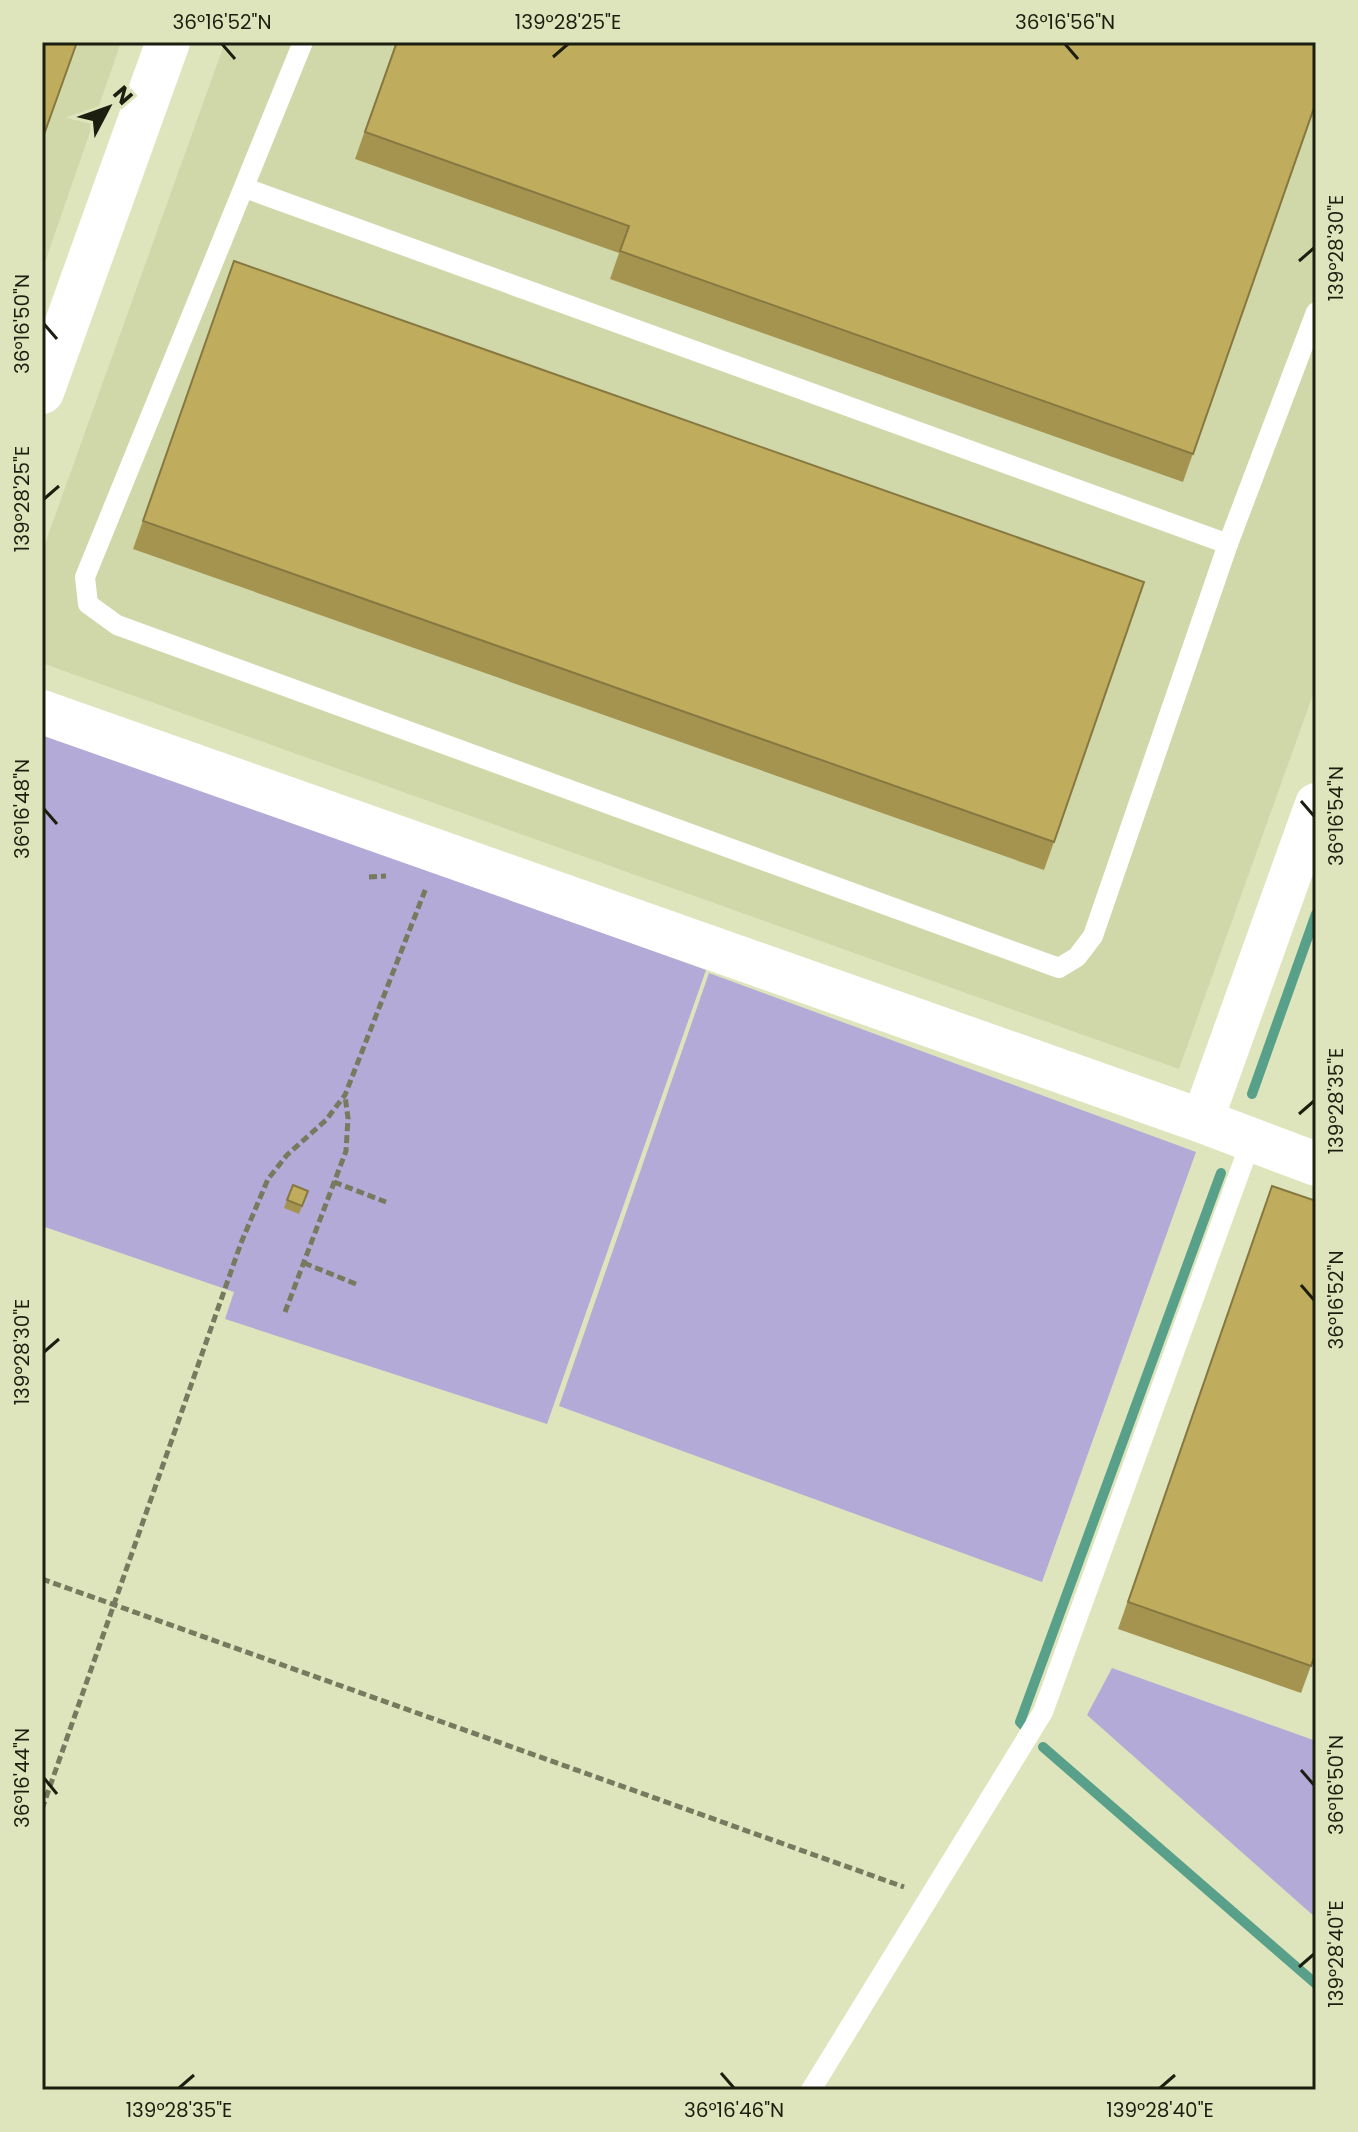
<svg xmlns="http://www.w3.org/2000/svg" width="1358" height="2132" font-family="Poppins,sans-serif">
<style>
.built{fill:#d0d7a9}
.green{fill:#b4aad7}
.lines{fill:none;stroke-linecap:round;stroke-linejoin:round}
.stream{stroke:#59a08a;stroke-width:10}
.path{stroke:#767a5f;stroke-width:5;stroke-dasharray:8 4;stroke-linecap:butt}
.service{stroke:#fff;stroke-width:20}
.minor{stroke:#fff;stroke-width:42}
.tertiary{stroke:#fff;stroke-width:44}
.wall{fill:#a59450}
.building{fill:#c0ac5d;stroke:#867841;stroke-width:2}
.ticks{fill:none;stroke:#1c1e0f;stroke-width:3}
.neatline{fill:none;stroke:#1c1e0f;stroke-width:3}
.ticks-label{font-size:20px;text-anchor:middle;fill:#1c1e0f}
</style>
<rect width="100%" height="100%" fill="#dee5bc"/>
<g class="built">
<polygon points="42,42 121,42 42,271"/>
<polygon points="225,42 1316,42 1316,686 1179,1069 42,663 42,552"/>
</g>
<g class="green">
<polygon points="42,731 706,970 547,1424 225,1319 234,1292 42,1226"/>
<polygon points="709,973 1196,1152 1042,1582 559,1406"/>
<polygon points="1112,1668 1316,1741 1316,1918 1087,1715"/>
</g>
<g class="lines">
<g class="stream">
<polyline points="1252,1094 1316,914"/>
<polyline points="1029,1731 1020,1722 1221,1173"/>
<polyline points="1043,1747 1316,1984"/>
</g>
<g class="path">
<polyline points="369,877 386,876"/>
<polyline points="334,1182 386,1202"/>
<polyline points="304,1263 356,1284"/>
<polyline points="285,1312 346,1151 348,1118 345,1096"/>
<polyline points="42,1579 904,1887"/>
<polyline points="42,1809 241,1243 268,1179 287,1155 326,1120 345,1095 426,888"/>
</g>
<g class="service">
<polyline points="303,42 85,577 88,604 117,625 1059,968 1077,957 1093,936 1228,544 1316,312"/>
<polyline points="245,188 1228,544"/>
<polyline points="811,2090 1043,1712 1251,1141"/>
</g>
<polyline class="minor" points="1202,1121 1316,804"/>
<g class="tertiary">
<polyline points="42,392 168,42"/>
<polyline points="42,712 1202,1121 1316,1164"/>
</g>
</g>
<g class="wall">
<polygon points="396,42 1316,102 1183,482 610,279 619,253 355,159"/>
<polygon points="234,261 1054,842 1044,870 133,549"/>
<polygon points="293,1185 308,1191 299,1214 284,1208"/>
<polygon points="1262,1213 1316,1652 1301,1693 1118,1629"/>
</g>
<g class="building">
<polygon points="42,42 77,42 42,140"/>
<polygon points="397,42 1316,42 1316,102 1193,454 620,251 629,226 365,132"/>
<polygon points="234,261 1144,582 1054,842 143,521"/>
<polygon points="293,1185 308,1191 302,1206 287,1200"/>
<polygon points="1272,1186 1316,1201 1316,1652 1311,1666 1128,1602"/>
</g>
<path class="ticks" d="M222,44L235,59M1065,44L1078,59M553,57L568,44M1299,261L1314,248M44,324L57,339M44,499L59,486M1301,801L1314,816M44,809L57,824M1299,1114L1314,1101M1301,1285L1314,1300M44,1352L59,1339M1301,1770L1314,1785M44,1778L57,1794M1299,1967L1314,1954M721,2073L734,2088M179,2088L194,2075M1160,2088L1175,2075"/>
<rect width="1358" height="2132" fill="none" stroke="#dee5bc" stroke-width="88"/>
<g transform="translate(108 108) rotate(49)" stroke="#dee5bc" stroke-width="6" paint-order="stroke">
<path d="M0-6L14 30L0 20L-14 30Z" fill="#1c1e0f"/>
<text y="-12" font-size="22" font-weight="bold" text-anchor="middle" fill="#1c1e0f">N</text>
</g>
<rect x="44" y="44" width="1270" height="2044" class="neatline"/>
<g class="ticks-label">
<text x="222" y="29">36°16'52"N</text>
<text x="568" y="29">139°28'25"E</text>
<text x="1065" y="29">36°16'56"N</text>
<text transform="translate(1336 248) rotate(-90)" y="7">139°28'30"E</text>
<text transform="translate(22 324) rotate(-90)" y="7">36°16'50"N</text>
<text transform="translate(22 499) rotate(-90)" y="7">139°28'25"E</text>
<text transform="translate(22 809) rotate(-90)" y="7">36°16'48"N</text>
<text transform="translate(1336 816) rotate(-90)" y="7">36°16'54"N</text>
<text transform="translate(1336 1101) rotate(-90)" y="7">139°28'35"E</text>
<text transform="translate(1336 1300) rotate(-90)" y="7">36°16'52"N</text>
<text transform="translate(22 1352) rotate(-90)" y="7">139°28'30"E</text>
<text transform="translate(22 1778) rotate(-90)" y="7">36°16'44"N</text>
<text transform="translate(1336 1785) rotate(-90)" y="7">36°16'50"N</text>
<text transform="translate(1336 1954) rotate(-90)" y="7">139°28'40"E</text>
<text x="179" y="2117">139°28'35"E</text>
<text x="734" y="2117">36°16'46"N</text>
<text x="1160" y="2117">139°28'40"E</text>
</g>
</svg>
